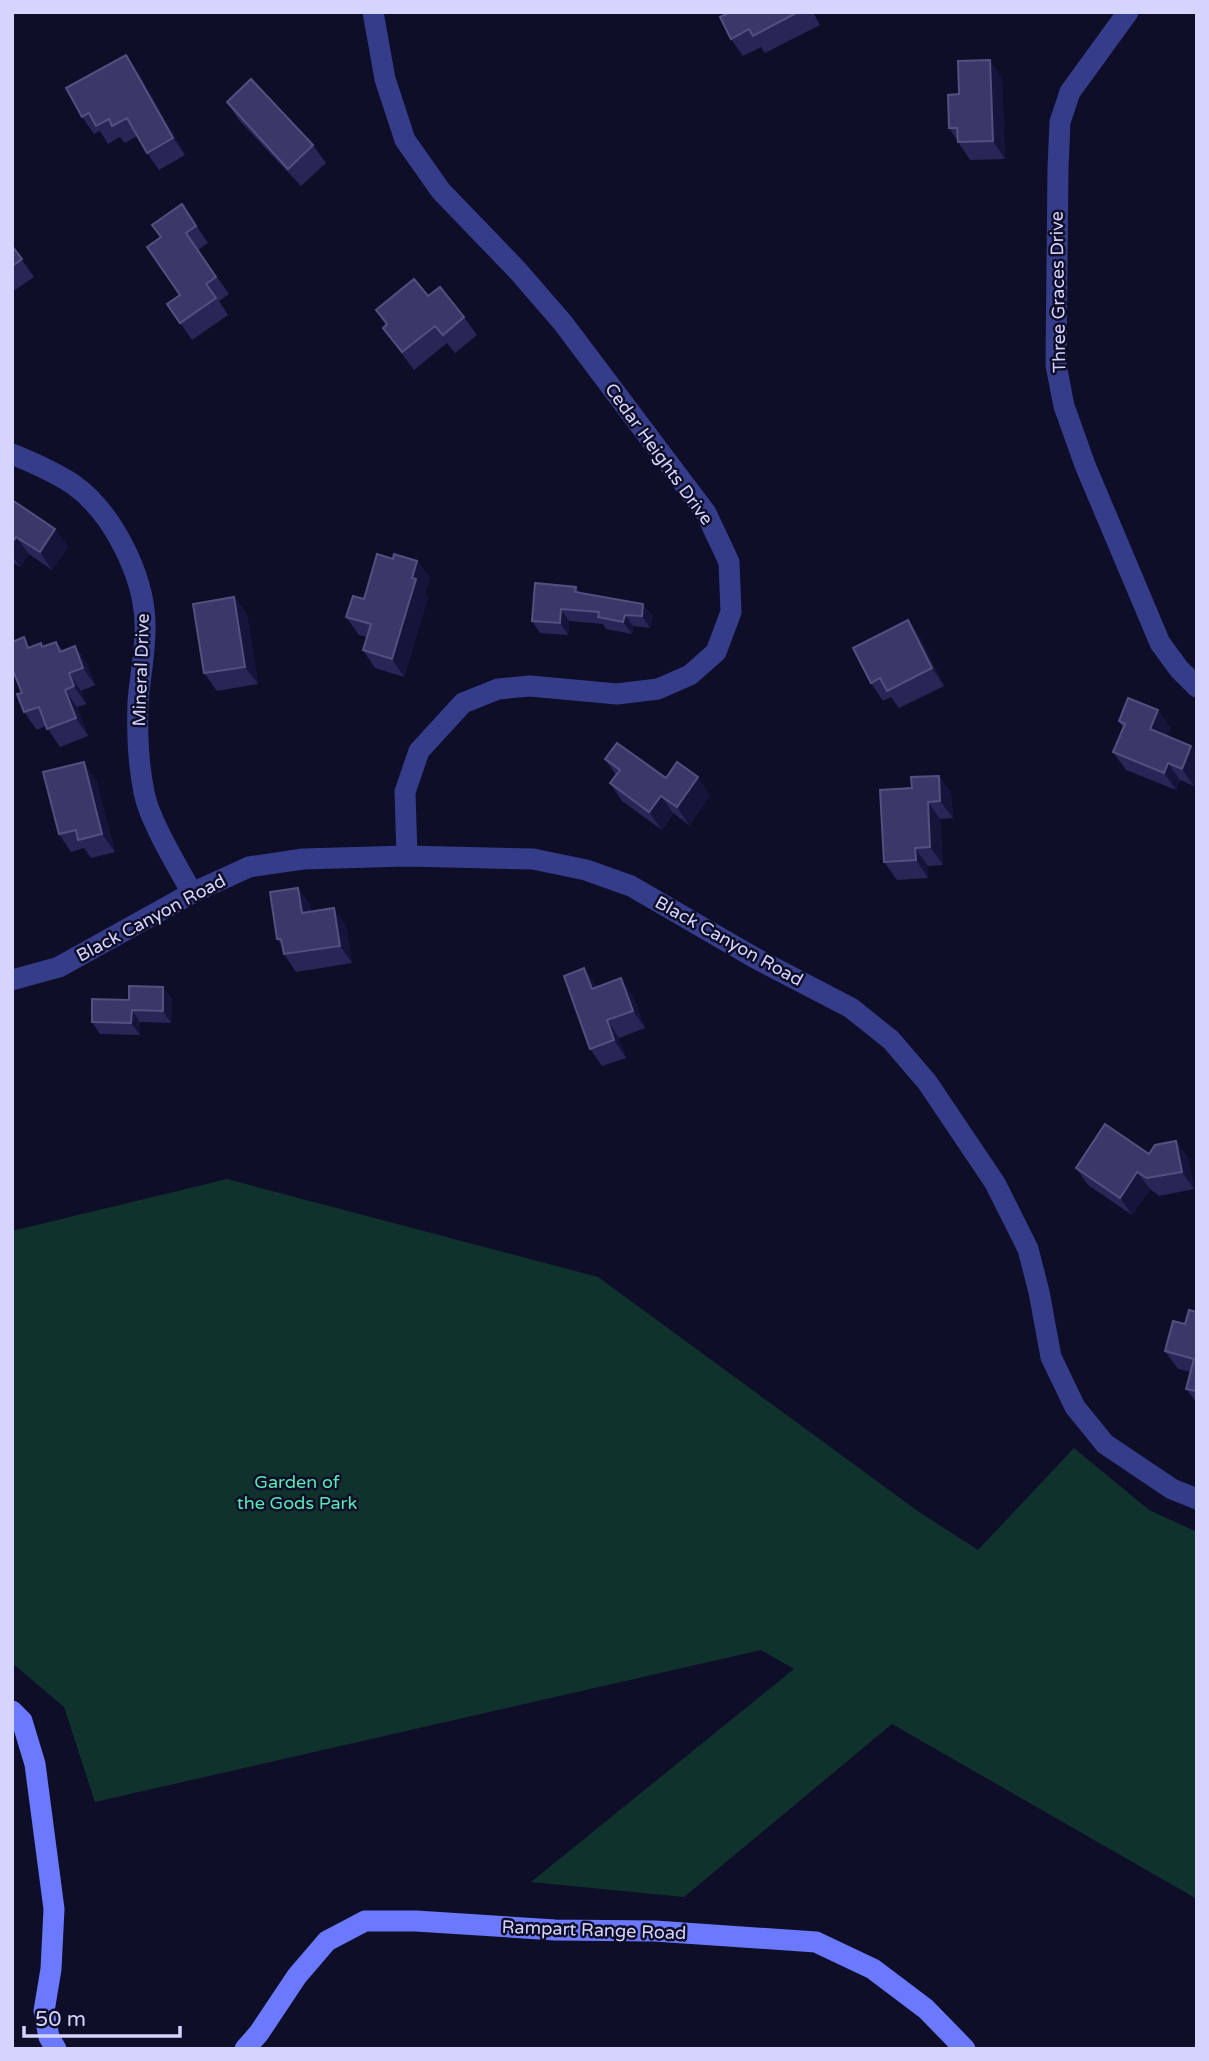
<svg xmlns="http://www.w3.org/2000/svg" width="1209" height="2061" font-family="'Varela Round',sans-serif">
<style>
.green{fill:#10322d}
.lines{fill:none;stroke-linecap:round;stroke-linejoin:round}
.street{stroke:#353c8a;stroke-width:21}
.secondary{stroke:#6b79ff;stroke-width:21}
.wall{fill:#292557}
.shaded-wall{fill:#17143c}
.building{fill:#3b3869;stroke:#535080;stroke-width:2}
.labels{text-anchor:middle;stroke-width:5;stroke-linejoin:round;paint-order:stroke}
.street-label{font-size:18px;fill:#d4d4ff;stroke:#0f0e28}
.park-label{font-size:18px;fill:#57e8b3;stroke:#0f0e28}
</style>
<rect width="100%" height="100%" fill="#0f0e28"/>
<polygon class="green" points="227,1179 598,1277 919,1512 978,1550 1074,1448 1149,1510 1197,1532 1197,1899 892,1724 684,1897 531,1882 794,1669 761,1650 95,1802 64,1707 12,1663 12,1231"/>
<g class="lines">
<g class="street">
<polyline points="373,12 385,79 405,140 441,191 518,271 563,323 706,513 729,562 731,612 716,652 690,675 658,689 617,694 530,686 498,689 463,703 419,751 405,792 407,856"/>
<polyline points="1128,12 1070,92 1060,122 1058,168 1056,365 1064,406 1085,465 1160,643 1179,669 1197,687"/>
<path d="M12,454C34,463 55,472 74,485C113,513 144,576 145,623C146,650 140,675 138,702C137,732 138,763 144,792C149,820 178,867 192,893"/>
<polyline points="12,980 59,967 192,893 249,867 303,859 407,856 533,859 586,870 631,886 755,958 851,1008 891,1040 927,1082 995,1183 1028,1249 1039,1292 1051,1357 1075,1407 1105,1444 1172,1489 1197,1499"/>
</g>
<g class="secondary">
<polyline points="12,1711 22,1721 35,1764 54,1909 51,1969 44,2011 49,2037 56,2049"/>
<polyline points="245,2049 259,2033 297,1976 327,1941 365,1921 416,1921 555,1930 655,1931 816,1942 873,1969 926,2009 965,2049"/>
</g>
</g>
<g class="wall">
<polygon points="730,12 813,12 820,25 765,53 761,47 743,56 731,39"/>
<polygon points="138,72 185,155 159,170 147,153 137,136 125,143 120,137 108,144 100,131 94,134 82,117"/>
<polygon points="1002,78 1005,159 970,160 949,128 959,94"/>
<polygon points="227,102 313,145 326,163 301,186 239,120"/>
<polygon points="182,204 208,243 198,250 229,294 219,301 228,315 192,340 167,304 180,295 161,237"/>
<polygon points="12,246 34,277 12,292"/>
<polygon points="428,296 464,317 477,335 455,353 447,343 414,370 383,328 386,325 376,310"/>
<polygon points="12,500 68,546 52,570 29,554 20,567 12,562"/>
<polygon points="393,559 417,561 430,578 425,593 428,597 404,677 375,668 363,650 367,637 359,635 346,617 364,599"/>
<polygon points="576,587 580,593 643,604 652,616 650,628 633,626 632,634 606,629 603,624 569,621 568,635 540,633 532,621"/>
<polygon points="234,597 247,615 258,684 217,691 204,673"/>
<polygon points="908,620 920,638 944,686 899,708 891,697 883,701 871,683"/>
<polygon points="56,642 63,651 75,646 87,664 95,685 81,691 86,704 77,707 88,736 60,747 46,726 37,730 24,712 22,693 31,647 44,647"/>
<polygon points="1158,710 1170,728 1167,736 1191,746 1197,754 1197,780 1194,786 1180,780 1176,790 1126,770 1113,752 1123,728 1119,721"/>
<polygon points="605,759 666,778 710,795 689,825 673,813 662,830 622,801 610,783 616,775"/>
<polygon points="939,776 951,793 953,818 940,819 943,865 928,866 928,878 897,880 884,862 912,788"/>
<polygon points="96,780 115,852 91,858 84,848 71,852 59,834"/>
<polygon points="298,888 310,905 311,911 346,926 352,963 296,972 284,954 283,947 277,939"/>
<polygon points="597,987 633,996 645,1028 619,1038 626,1058 602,1066 590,1049"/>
<polygon points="172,998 171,1023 140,1022 140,1035 100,1034 92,1022 129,1000"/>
<polygon points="1176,1141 1188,1158 1194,1189 1159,1196 1150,1189 1132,1215 1088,1185 1076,1168 1149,1154"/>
<polygon points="1197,1312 1197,1403 1186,1389 1191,1372 1178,1369 1165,1351 1185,1324"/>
</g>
<g class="shaded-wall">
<polygon points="126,55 138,72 185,155 173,138"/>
<polygon points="990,60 1002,78 1005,159 993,141"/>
<polygon points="55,529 68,546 52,570 40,552"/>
<polygon points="16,537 29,554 20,567 12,556 12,543"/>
<polygon points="417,561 430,578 425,593 428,597 404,677 392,659"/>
<polygon points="234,597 247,615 258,684 245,667"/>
<polygon points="643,604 652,616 650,628 642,616"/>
<polygon points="561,609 569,621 568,635 560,623"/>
<polygon points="625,615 633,626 632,634 623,622"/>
<polygon points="908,620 920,638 944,686 932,668"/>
<polygon points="75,646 87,664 95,685 83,668"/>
<polygon points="69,673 81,691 86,704 74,686"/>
<polygon points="65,690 77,707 88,736 76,718"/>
<polygon points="1158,710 1170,728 1162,747 1150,729"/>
<polygon points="1191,746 1197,754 1197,780 1194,786 1182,769"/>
<polygon points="84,762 96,780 115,852 102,834"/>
<polygon points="1168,763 1180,780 1176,790 1164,773"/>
<polygon points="939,776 951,793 953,818 940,801"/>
<polygon points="698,777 710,795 689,825 677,807"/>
<polygon points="661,796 673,813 662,830 649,812"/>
<polygon points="928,802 940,819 943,865 930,847"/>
<polygon points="915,848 928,866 928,878 916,860"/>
<polygon points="298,888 310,905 314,930 302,913"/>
<polygon points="334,908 346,926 352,963 340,946"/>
<polygon points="584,968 597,986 604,1006 592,989"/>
<polygon points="621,978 633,996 645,1028 633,1011"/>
<polygon points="163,987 172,998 171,1023 163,1011"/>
<polygon points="132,1010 140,1022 140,1035 131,1023"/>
<polygon points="607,1020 619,1038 626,1058 614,1040"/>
<polygon points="1176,1141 1188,1158 1194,1189 1182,1172"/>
<polygon points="1137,1172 1150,1189 1132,1215 1120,1198"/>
</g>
<g class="building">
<polygon points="730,12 798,12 753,36 749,29 731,39 720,17"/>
<polygon points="126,55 173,138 147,153 127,118 112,126 109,119 96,126 89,113 82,117 66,88"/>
<polygon points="990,60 993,141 958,142 957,128 949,128 948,95 959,94 958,61"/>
<polygon points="251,79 313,145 288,169 227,102"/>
<polygon points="182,204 196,226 186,233 216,277 206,284 216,298 180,323 167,304 180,295 147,247 161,237 152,225"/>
<polygon points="12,246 22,259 12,266"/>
<polygon points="414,279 428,296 440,287 464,317 443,335 435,326 402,352 383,328 387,324 376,310"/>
<polygon points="12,500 55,529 40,552 16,537 12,543"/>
<polygon points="377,554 393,559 394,554 417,561 412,578 416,579 392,659 363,650 371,624 346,617 353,596 364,599"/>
<polygon points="535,583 576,587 575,592 643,604 642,616 625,615 623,622 598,617 599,612 561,609 560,623 532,621"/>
<polygon points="234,597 245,667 204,673 193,604"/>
<polygon points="908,620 932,668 887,691 880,678 871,683 853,648"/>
<polygon points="24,637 28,648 41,643 42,647 56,642 60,652 75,646 83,668 69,673 74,686 65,690 76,718 47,729 39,707 24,712 17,694 22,693 12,668 12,642"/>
<polygon points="1128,698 1158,710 1150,729 1191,746 1182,769 1168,763 1164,773 1113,752 1125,724 1119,721"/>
<polygon points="617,743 666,778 677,762 698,777 677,807 661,796 649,812 610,783 620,770 605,759"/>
<polygon points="84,762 102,834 78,840 76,830 59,834 43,772"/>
<polygon points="939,776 940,801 928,802 930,847 915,848 916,860 884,862 880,790 912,788 911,777"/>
<polygon points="298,888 302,913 334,908 340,946 284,954 281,939 277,939 270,892"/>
<polygon points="584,968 592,989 621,978 633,1011 607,1020 614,1040 590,1049 564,976"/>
<polygon points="129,986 163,987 163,1011 132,1010 131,1023 92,1022 92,999 129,1000"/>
<polygon points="1105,1124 1149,1154 1155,1145 1176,1141 1182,1172 1147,1178 1137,1172 1120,1198 1076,1168"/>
<polygon points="1189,1310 1197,1312 1197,1391 1186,1389 1194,1359 1165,1351 1173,1321 1185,1324"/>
</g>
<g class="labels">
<g class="street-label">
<text transform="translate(1058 292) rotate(-91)" y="6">Three Graces Drive</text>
<text transform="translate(659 454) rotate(54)" y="6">Cedar Heights Drive</text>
<text transform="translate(141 670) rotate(-88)" y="6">Mineral Drive</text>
<text transform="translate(151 918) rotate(-28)" y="6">Black Canyon Road</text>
<text transform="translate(729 941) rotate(29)" y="6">Black Canyon Road</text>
<text transform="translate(594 1930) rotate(2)" y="6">Rampart Range Road</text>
</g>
<g class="park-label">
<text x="297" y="1488">Garden of<tspan x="297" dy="21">the Gods Park</tspan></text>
</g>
</g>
<rect width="1209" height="2061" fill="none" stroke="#d4d4ff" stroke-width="28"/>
<path d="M24 2026v10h156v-10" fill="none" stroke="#d4d4ff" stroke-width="3.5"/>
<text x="35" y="2026" font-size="21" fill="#d4d4ff" stroke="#0f0e28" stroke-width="5" paint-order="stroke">50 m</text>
</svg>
